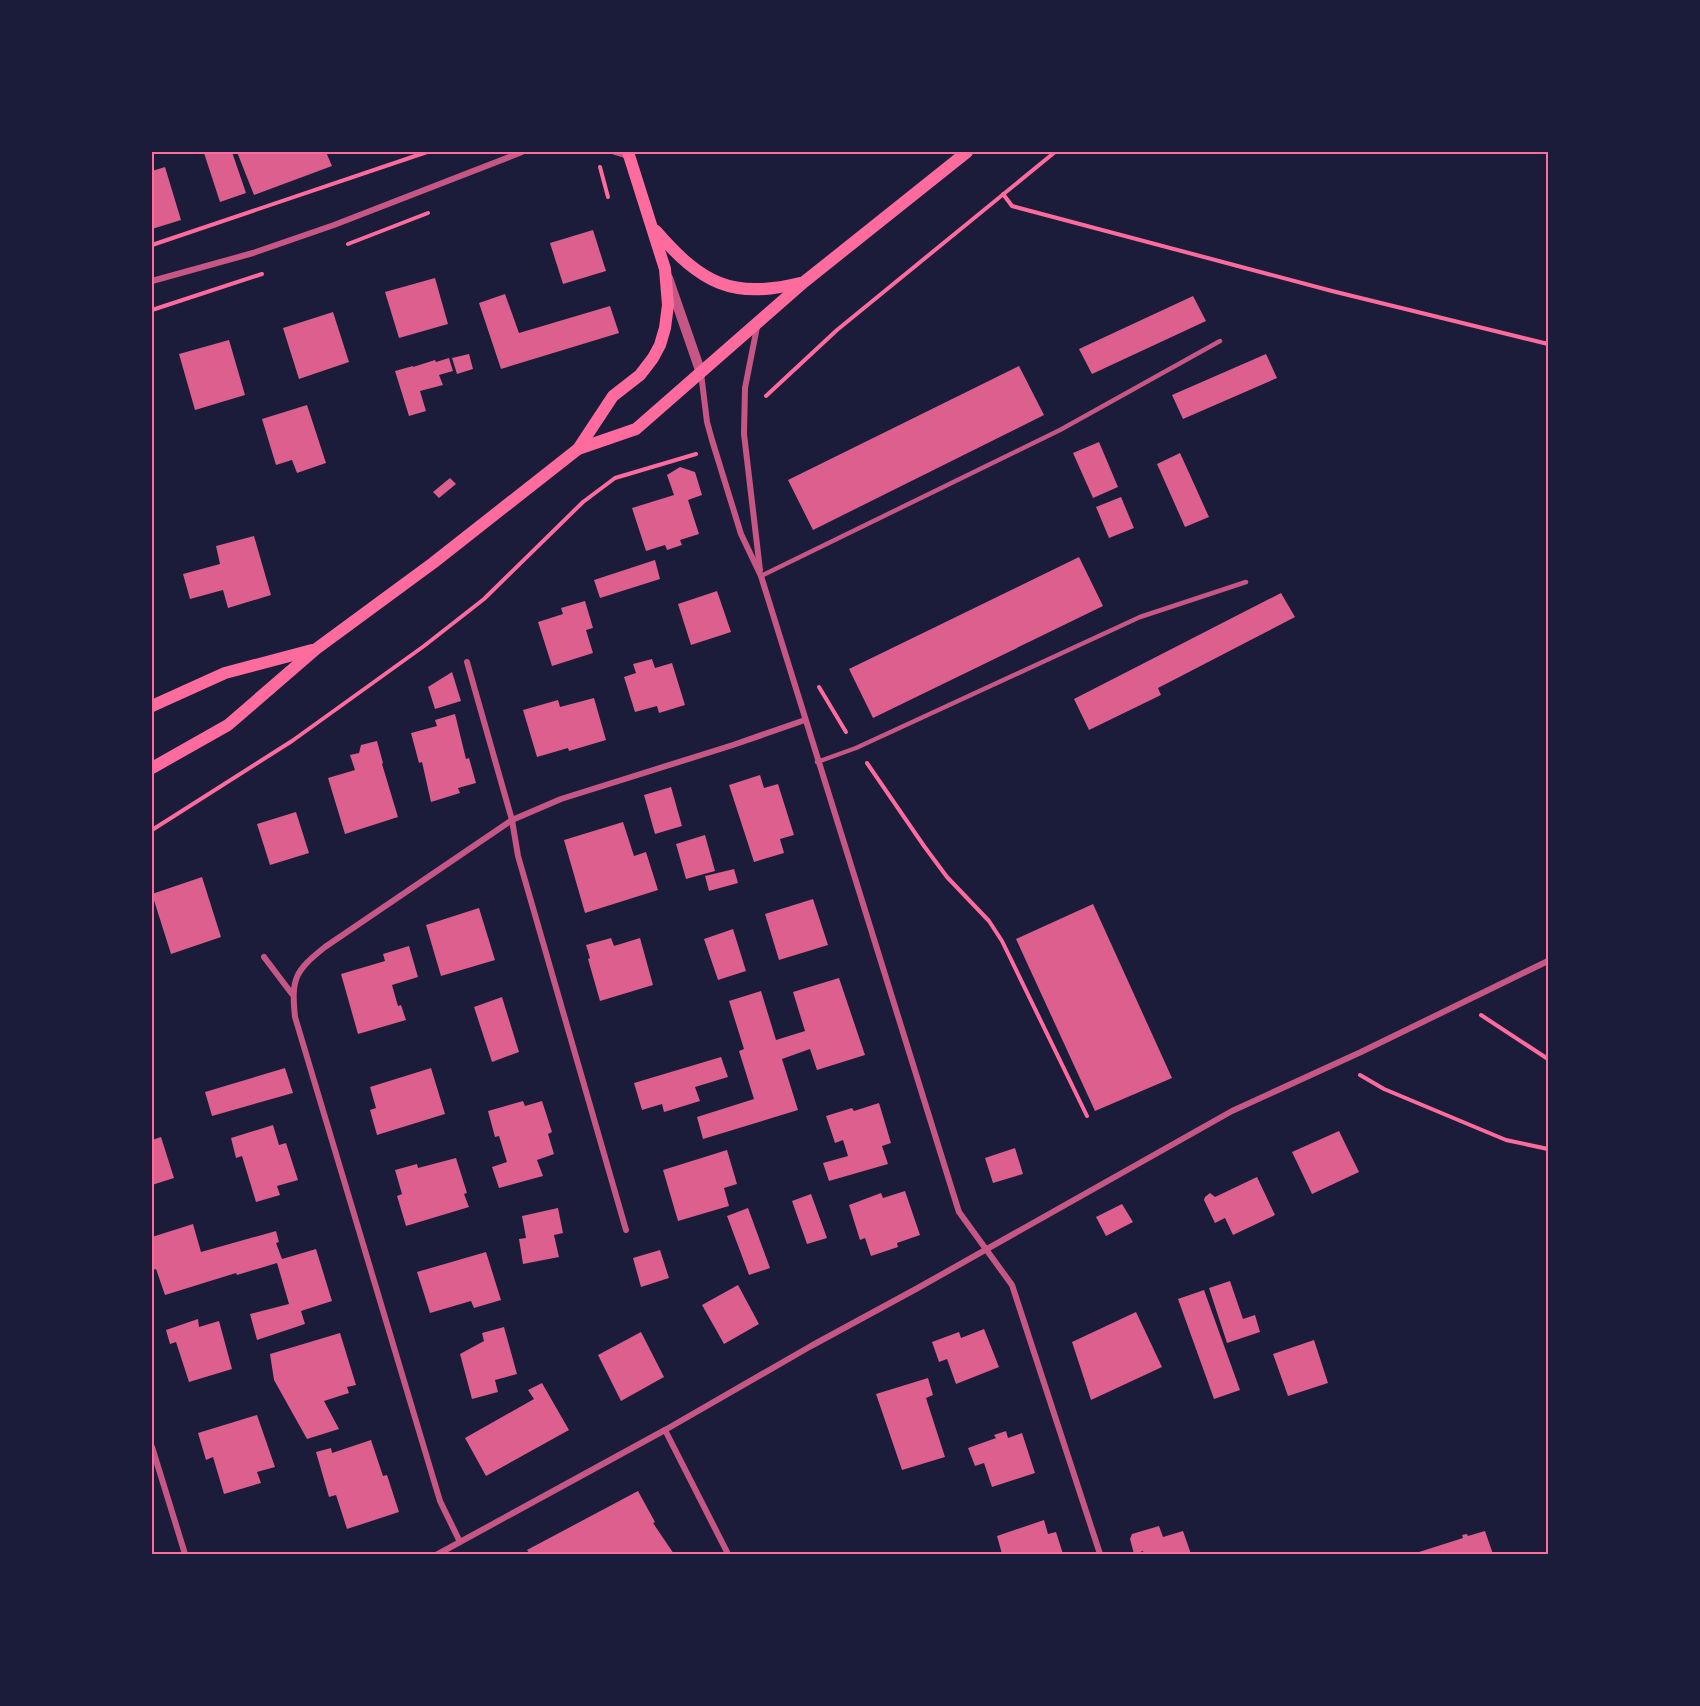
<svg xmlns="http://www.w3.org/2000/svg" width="1700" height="1706" font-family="Poppins,sans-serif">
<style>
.building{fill:#dd5f8e}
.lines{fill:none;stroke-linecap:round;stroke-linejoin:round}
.path{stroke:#ff6b9d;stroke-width:4}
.service{stroke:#c65784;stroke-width:4.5}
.minor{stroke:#c65784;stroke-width:6}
.tertiary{stroke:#c65784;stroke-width:10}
.secondary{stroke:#ff6b9d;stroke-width:12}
.neatline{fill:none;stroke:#ff6b9d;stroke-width:2}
</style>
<rect width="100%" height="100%" fill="#1b1b3a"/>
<g class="building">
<polygon points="208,152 232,152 246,193 220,202 204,153"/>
<polygon points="237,152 326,152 332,166 254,195"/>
<polygon points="165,167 181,220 152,229 152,171"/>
<polygon points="593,230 606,271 563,284 550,243"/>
<polygon points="435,278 448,324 399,338 385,292"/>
<polygon points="505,294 519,333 610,306 619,333 501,369 479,303"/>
<polygon points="1193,296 1206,321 1092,374 1079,349"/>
<polygon points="333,312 349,362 299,379 283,328"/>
<polygon points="229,340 245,395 195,410 179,354"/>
<polygon points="469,354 473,369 457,374 452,358"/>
<polygon points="1266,354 1277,378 1183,419 1172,395"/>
<polygon points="449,358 453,371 439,375 443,385 420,391 426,411 409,416 395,371 413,366 413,367 435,360 436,362"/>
<polygon points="1019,366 1044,415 813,530 788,480"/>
<polygon points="307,405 326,463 297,473 292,460 276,465 262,419"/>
<polygon points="1099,442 1118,487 1093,498 1073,453"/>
<polygon points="1180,453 1209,517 1185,527 1157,464"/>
<polygon points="680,467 695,472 702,495 688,500 699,534 680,540 682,545 667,550 665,545 646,551 632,508 674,495 667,475"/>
<polygon points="450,478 456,484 439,498 433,492"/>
<polygon points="1121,497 1134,528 1109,538 1096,507"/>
<polygon points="254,536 271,595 228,608 223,590 190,599 183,574 220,564 216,546"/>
<polygon points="1079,557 1103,606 873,718 849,669"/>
<polygon points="655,560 660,579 600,598 594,580"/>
<polygon points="717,591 731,632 691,645 678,604"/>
<polygon points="1281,593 1295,617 1158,688 1161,695 1089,730 1074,699"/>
<polygon points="585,601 593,628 586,630 593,653 552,666 538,622 563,614 561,608"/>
<polygon points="652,659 655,668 672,663 685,705 659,713 657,706 635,712 624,677 636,673 633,664"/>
<polygon points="452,672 461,701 435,709 428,687"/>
<polygon points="594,698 606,740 569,751 568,748 537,757 523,710 558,700 560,707"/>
<polygon points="455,714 466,759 469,758 476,783 458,788 460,793 431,802 422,762 419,763 411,733 437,726 435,720"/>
<polygon points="377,741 383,763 382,764 398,817 345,834 328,778 355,770 350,755 359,753 361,745"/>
<polygon points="760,775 764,788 778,784 794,835 780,839 784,853 754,862 729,785"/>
<polygon points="671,787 682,826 655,834 644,795"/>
<polygon points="296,812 309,853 270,865 257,824"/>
<polygon points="623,822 634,856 646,852 658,890 585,913 564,840"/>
<polygon points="705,835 715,871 686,879 676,844"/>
<polygon points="734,869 738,883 709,891 705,876"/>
<polygon points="202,877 221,937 171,954 152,894"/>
<polygon points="813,899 828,945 779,960 765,914"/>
<polygon points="1093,904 1172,1078 1095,1111 1016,939"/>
<polygon points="479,908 495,960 441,976 426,925"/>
<polygon points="733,929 746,971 718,980 704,939"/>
<polygon points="611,938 614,946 640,938 653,985 600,1001 588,959 590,958 586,945"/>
<polygon points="409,946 418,977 392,985 398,1006 401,1005 406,1020 358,1034 341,974 385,961 383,954"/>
<polygon points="839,978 865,1055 817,1070 810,1049 782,1059 798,1110 703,1139 697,1117 754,1099 739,1051 744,1049 729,1001 761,991 776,1040 805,1031 793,992"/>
<polygon points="502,997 519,1052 492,1062 474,1007"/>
<polygon points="721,1057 728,1077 695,1087 700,1101 664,1112 662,1104 642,1110 634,1083"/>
<polygon points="285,1068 293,1093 212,1116 205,1092"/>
<polygon points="431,1068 445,1114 377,1135 370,1110 376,1108 370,1087"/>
<polygon points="523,1101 525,1106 542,1101 552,1132 548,1134 554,1154 537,1160 543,1176 499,1188 492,1167 507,1162 499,1136 495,1137 488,1111"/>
<polygon points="879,1103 891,1143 882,1146 888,1164 829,1181 823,1163 848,1156 843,1140 835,1143 826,1116 852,1108 854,1111"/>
<polygon points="273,1125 279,1145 286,1143 298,1180 277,1186 280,1195 256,1202 242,1156 236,1158 231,1138"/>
<polygon points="1339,1131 1359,1172 1312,1194 1292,1152"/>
<polygon points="161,1137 174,1178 152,1185 152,1140"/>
<polygon points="1015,1148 1023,1174 993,1183 985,1158"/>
<polygon points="727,1150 737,1184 724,1188 729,1206 678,1221 663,1170"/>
<polygon points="456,1158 467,1193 464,1194 469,1207 406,1226 397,1196 402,1194 395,1170 417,1164 418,1168"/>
<polygon points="1257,1177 1275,1215 1233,1235 1225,1218 1215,1223 1204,1200 1205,1197 1210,1193 1215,1197"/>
<polygon points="905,1191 920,1235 897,1243 898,1247 871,1256 865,1238 860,1240 849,1205 881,1193 883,1198"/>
<polygon points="811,1194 827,1238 807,1244 792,1201"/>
<polygon points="1122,1204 1133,1222 1106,1236 1096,1217"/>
<polygon points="558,1208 563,1233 554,1235 559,1257 523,1264 519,1239 526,1238 522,1216"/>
<polygon points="748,1208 770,1268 749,1275 727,1216"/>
<polygon points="193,1224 201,1252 276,1231 279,1242 276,1243 282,1259 316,1249 332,1301 301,1311 305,1324 257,1340 250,1314 289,1304 277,1263 237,1275 236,1273 165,1295 156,1269 153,1270 152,1265 152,1237"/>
<polygon points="660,1250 669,1278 641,1287 633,1258"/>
<polygon points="486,1252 501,1300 474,1308 471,1301 430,1313 417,1272"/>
<polygon points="1230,1281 1243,1319 1255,1315 1260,1332 1227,1343 1209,1288"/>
<polygon points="738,1285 759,1324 724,1344 702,1305"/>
<polygon points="1204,1290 1240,1390 1214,1399 1178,1299"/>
<polygon points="1136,1312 1162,1367 1091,1400 1072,1342"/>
<polygon points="198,1319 199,1327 219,1321 232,1369 189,1382 176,1342 170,1344 166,1330"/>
<polygon points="504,1327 517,1374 495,1380 498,1392 472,1399 460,1354 484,1341 482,1333"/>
<polygon points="984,1329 999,1367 956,1384 947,1359 939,1362 932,1342 959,1332 961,1338"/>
<polygon points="641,1332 664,1377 621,1401 598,1355"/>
<polygon points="340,1333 356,1385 347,1387 349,1393 324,1401 339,1429 307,1439 274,1380 270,1354"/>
<polygon points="1314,1340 1328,1383 1288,1396 1273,1354"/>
<polygon points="928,1378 933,1395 926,1398 945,1457 902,1470 876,1394"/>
<polygon points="542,1383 569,1430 486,1476 465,1438 534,1399 528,1390"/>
<polygon points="257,1415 275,1467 257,1472 261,1483 224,1494 213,1457 206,1460 198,1433"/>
<polygon points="1006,1431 1008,1438 1022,1433 1035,1473 992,1487 984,1463 975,1466 968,1448 996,1438 994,1435"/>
<polygon points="371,1440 383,1476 387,1475 399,1512 347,1529 336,1495 329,1497 316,1452 331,1448 332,1453"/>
<polygon points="638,1491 655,1522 653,1523 674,1554 530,1554 527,1550"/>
<polygon points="1044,1520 1048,1534 1056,1532 1063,1554 1002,1554 997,1536"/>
<polygon points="1159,1526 1163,1537 1183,1531 1191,1554 1144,1554 1143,1551 1134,1554 1130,1539 1132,1534"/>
<polygon points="1485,1531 1493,1554 1420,1554 1419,1552 1463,1538 1462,1535 1467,1534 1468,1536"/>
</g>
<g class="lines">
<g class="path">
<polyline points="600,167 608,197"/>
<polyline points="1003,194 1012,206 1332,291 1548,344"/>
<polyline points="348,244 428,213"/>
<polyline points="152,245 427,152"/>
<polyline points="152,310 262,274"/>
<polyline points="766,396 837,330 1055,152"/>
<polyline points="819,687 846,732"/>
<polyline points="867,763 924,846 947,877 989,921 1002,941 1087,1116"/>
<polyline points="152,830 292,741 424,646 484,599 583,502 615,478 696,454"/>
<polyline points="1481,1015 1548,1059"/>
<polyline points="1360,1075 1384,1089 1506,1140 1548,1149"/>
</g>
<g class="service">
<polyline points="761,576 1060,430 1220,341"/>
<polyline points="817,762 856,748 1140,617 1246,582"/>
</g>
<g class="minor">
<polyline points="615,152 628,156"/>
<polyline points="152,281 253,253 334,225 522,152"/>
<polyline points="757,327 745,388 744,434 760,570"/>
<polyline points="701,373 707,422 712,440 741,534 761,576 953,1193 959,1212 1012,1285 1100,1554"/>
<polyline points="467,662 512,820 518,856 626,1230"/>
<polyline points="264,957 292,994"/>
<polyline points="665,1430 728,1554"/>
<polyline points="152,1447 185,1554"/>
<path d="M460,1542L440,1501L295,1017C291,978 295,971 325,947L512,820L561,799L733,745L805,720"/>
<polyline points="438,1554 665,1430 811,1346 916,1289 1232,1111 1361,1052 1548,961"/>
</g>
<polyline class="tertiary" points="668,278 701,373"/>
<g class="secondary">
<path d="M656,231C701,283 732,300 800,283"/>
<polyline points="578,449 613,396 640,375 653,358 660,345 665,328 668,305 665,269 628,152"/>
<polyline points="152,706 225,673 312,650"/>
<polyline points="152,768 228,725 316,649 433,563 578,449 636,429 804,282 967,152"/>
</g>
</g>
<rect width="1700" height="1706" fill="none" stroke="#1b1b3a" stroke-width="306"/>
<rect x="153" y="153" width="1394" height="1400" class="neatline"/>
</svg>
